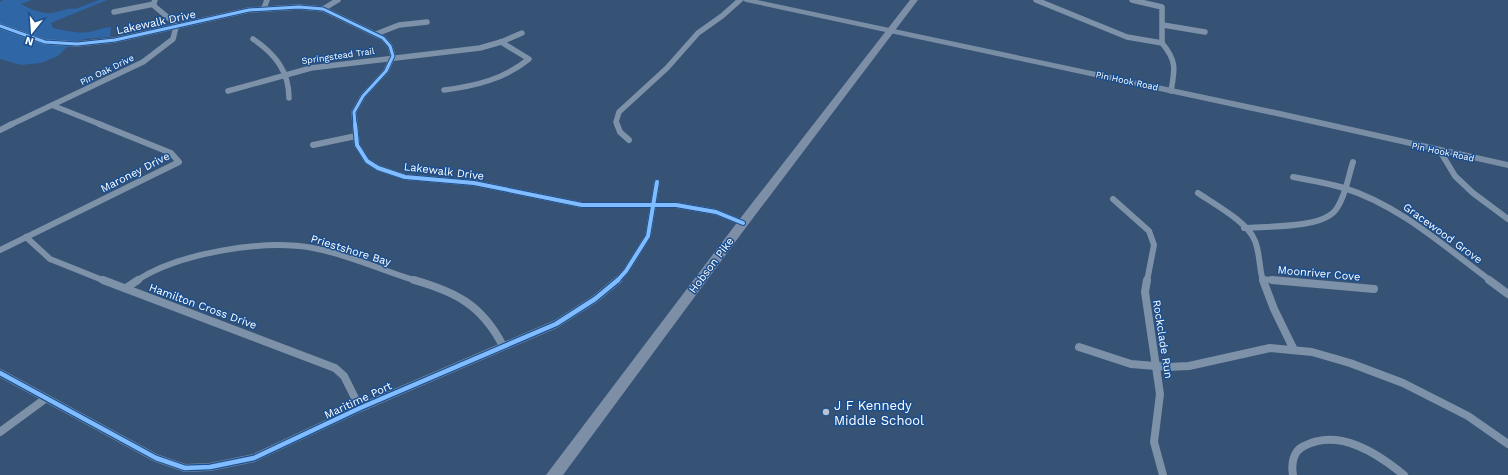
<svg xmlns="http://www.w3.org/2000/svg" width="1508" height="475" font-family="'Work Sans',sans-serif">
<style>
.green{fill:#2f66a5}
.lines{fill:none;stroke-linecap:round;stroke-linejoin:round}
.street-far2{stroke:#7d92a8;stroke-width:5.5}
.street-far1{stroke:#7d92a8;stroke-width:6}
.street{stroke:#7d92a8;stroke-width:8}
.secondary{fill:#798da4;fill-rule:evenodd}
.primary{fill:#7d8ea7;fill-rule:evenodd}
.cycleway-far2-casing{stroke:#1b4f8f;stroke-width:5}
.cycleway-far1-casing{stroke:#1b4f8f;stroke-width:6}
.cycleway-casing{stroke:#1b4f8f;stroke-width:7}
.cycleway-far2{stroke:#80bcff;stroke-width:3}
.cycleway-far1{stroke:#80bcff;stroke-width:4}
.cycleway{stroke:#80bcff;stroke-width:4.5}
.poi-dot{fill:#b9c2ce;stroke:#1b4f8f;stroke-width:1.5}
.labels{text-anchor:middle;stroke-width:3;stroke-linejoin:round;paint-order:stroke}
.far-street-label{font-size:9px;fill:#fff;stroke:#1b4f8f}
.street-label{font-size:11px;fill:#fff;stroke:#1b4f8f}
.near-poi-label{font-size:13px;fill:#fff;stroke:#1b4f8f;text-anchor:start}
</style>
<rect width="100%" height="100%" fill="#365274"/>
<path class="green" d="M3,0H32L21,4C30,9 42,14 52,13C60,12 68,7 75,9L99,0H107L51,23L53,28C65,30 76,34 89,32C96,31 103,27 111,27L110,37L84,39L66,48L58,56L41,63L21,65L0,59V2Z"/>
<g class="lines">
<g class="street-far2">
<polyline points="1036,0 1127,37 1162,43"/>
<polyline points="1132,0 1162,7 1162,43"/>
<polyline points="264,8 267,0"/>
<polyline points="323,9 338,0"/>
<polyline points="114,12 154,4"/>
<polyline points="1163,25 1205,32"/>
<polyline points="0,26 45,42 77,44 115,40 249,10 299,7 323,9 383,38 390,46 393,56 386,71 363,96 354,112 355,125"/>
<polyline points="376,34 399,25 427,22"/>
<path d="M253,39C275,54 289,71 289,98"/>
<path d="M1162,43C1177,61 1175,69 1171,91"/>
<path d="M444,90C476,86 504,79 529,59L501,42"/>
<polyline points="228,91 311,68 480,48 501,42 522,33"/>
<polyline points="54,106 102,125"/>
<polyline points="10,125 143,62 173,39 176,27 171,20 153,5 155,0"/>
<polyline points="617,125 616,122 619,112 667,68 698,33 722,16 740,0"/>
</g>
<g class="street-far1">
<polyline points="355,124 357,145 367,161 378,168 405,177 474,183 582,205 676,205 716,212 743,223"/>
<polyline points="617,124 620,132 629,140"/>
<polyline points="0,130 12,124"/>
<polyline points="313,145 356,136"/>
<polyline points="1440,151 1455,176 1473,193 1508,219"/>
<path d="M1293,177C1310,180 1327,183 1344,188C1399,205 1445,247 1491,281"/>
<path d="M1198,193C1214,204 1248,222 1255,241C1260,253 1259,268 1263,281"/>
<polyline points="1113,199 1149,231 1154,245 1147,281"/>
<path d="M1244,228C1266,226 1325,229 1337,208C1346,195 1348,177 1353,162"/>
<polyline points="26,237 50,259 105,281"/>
<polyline points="0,250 179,162 171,153 99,124"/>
<polyline points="1262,279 1284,281"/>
<path d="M136,281C178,253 263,239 313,248C348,254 382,271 417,281"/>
<polyline points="617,281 626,271 648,236 657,182"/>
</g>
<g class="street">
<polyline points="103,280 335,368 344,376 360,408"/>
<path d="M414,280C456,292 482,305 503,346"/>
<polyline points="1147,280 1145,292 1160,394 1154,442 1163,475"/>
<polyline points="1263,280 1274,309 1294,350"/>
<polyline points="1272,280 1374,289"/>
<polyline points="1489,280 1508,294"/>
<polyline points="126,288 138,280"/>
<polyline points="1079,347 1131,364 1168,367 1189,366 1270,348 1312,352 1350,363 1403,383 1468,416 1508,444"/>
<polyline points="0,373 156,458 185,468 210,467 254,458 360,408 556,324 595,299 618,280"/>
<polyline points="0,432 45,399"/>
<path d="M1293,475C1291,464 1293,451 1304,446C1339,428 1377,453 1404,475"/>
</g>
<polygon class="secondary" points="742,0 757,0 1276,110 1508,162 1508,168 1276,116 746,2"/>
<polygon class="primary" points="910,0 918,0 747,226 563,475 546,475 739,220"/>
<g class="cycleway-far2-casing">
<polyline id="cycleway-far2" points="0,26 45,42 77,44 115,40 249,10 299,7 323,9 383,38 390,46 393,56 386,71 363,96 354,112 355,125"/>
</g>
<g class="cycleway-far1-casing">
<g id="cycleway-far1">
<polyline points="355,124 357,145 367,161 378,168 405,177 474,183 582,205 676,205 716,212 743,223"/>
<polyline points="617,281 626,271 648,236 657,182"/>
</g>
</g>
<g class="cycleway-casing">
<polyline id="cycleway" points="0,373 156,458 185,468 210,467 254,458 360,408 556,324 595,299 618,280"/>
</g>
<use href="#cycleway-far2" class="cycleway-far2"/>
<use href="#cycleway-far1" class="cycleway-far1"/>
<use href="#cycleway" class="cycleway"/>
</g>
<circle class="poi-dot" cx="826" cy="412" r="4"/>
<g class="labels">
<g class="far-street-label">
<text transform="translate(338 56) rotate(-8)" y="3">Springstead Trail</text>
<text transform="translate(107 70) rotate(-26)" y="3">Pin Oak Drive</text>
<text transform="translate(1127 81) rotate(12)" y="3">Pin Hook Road</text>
<text transform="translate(1443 152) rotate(12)" y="3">Pin Hook Road</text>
</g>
<g class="street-label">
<text transform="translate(156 22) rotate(-12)" y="4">Lakewalk Drive</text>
<text transform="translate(444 171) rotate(7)" y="4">Lakewalk Drive</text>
<text transform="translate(135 172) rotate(-27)" y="4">Maroney Drive</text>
<text transform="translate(1443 233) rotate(36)" y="4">Gracewood Grove</text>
<text transform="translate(351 250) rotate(17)" y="4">Priestshore Bay</text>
<text transform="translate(711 265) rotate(-53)" y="4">Hobson Pike</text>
<text transform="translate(1319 273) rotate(5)" y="4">Moonriver Cove</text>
<text transform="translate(203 306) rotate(20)" y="4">Hamilton Cross Drive</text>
<text transform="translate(1163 339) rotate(81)" y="4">Rockclade Run</text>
<text transform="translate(358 400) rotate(-25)" y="4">Maritime Port</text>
</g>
<g class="near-poi-label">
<text x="834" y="410">J F Kennedy<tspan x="834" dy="15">Middle School</tspan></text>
</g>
</g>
<g transform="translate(32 32) rotate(197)" stroke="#1b4f8f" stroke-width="3" paint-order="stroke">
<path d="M0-3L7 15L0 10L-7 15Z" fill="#ffffff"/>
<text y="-6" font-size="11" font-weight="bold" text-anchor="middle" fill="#ffffff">N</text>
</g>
</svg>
